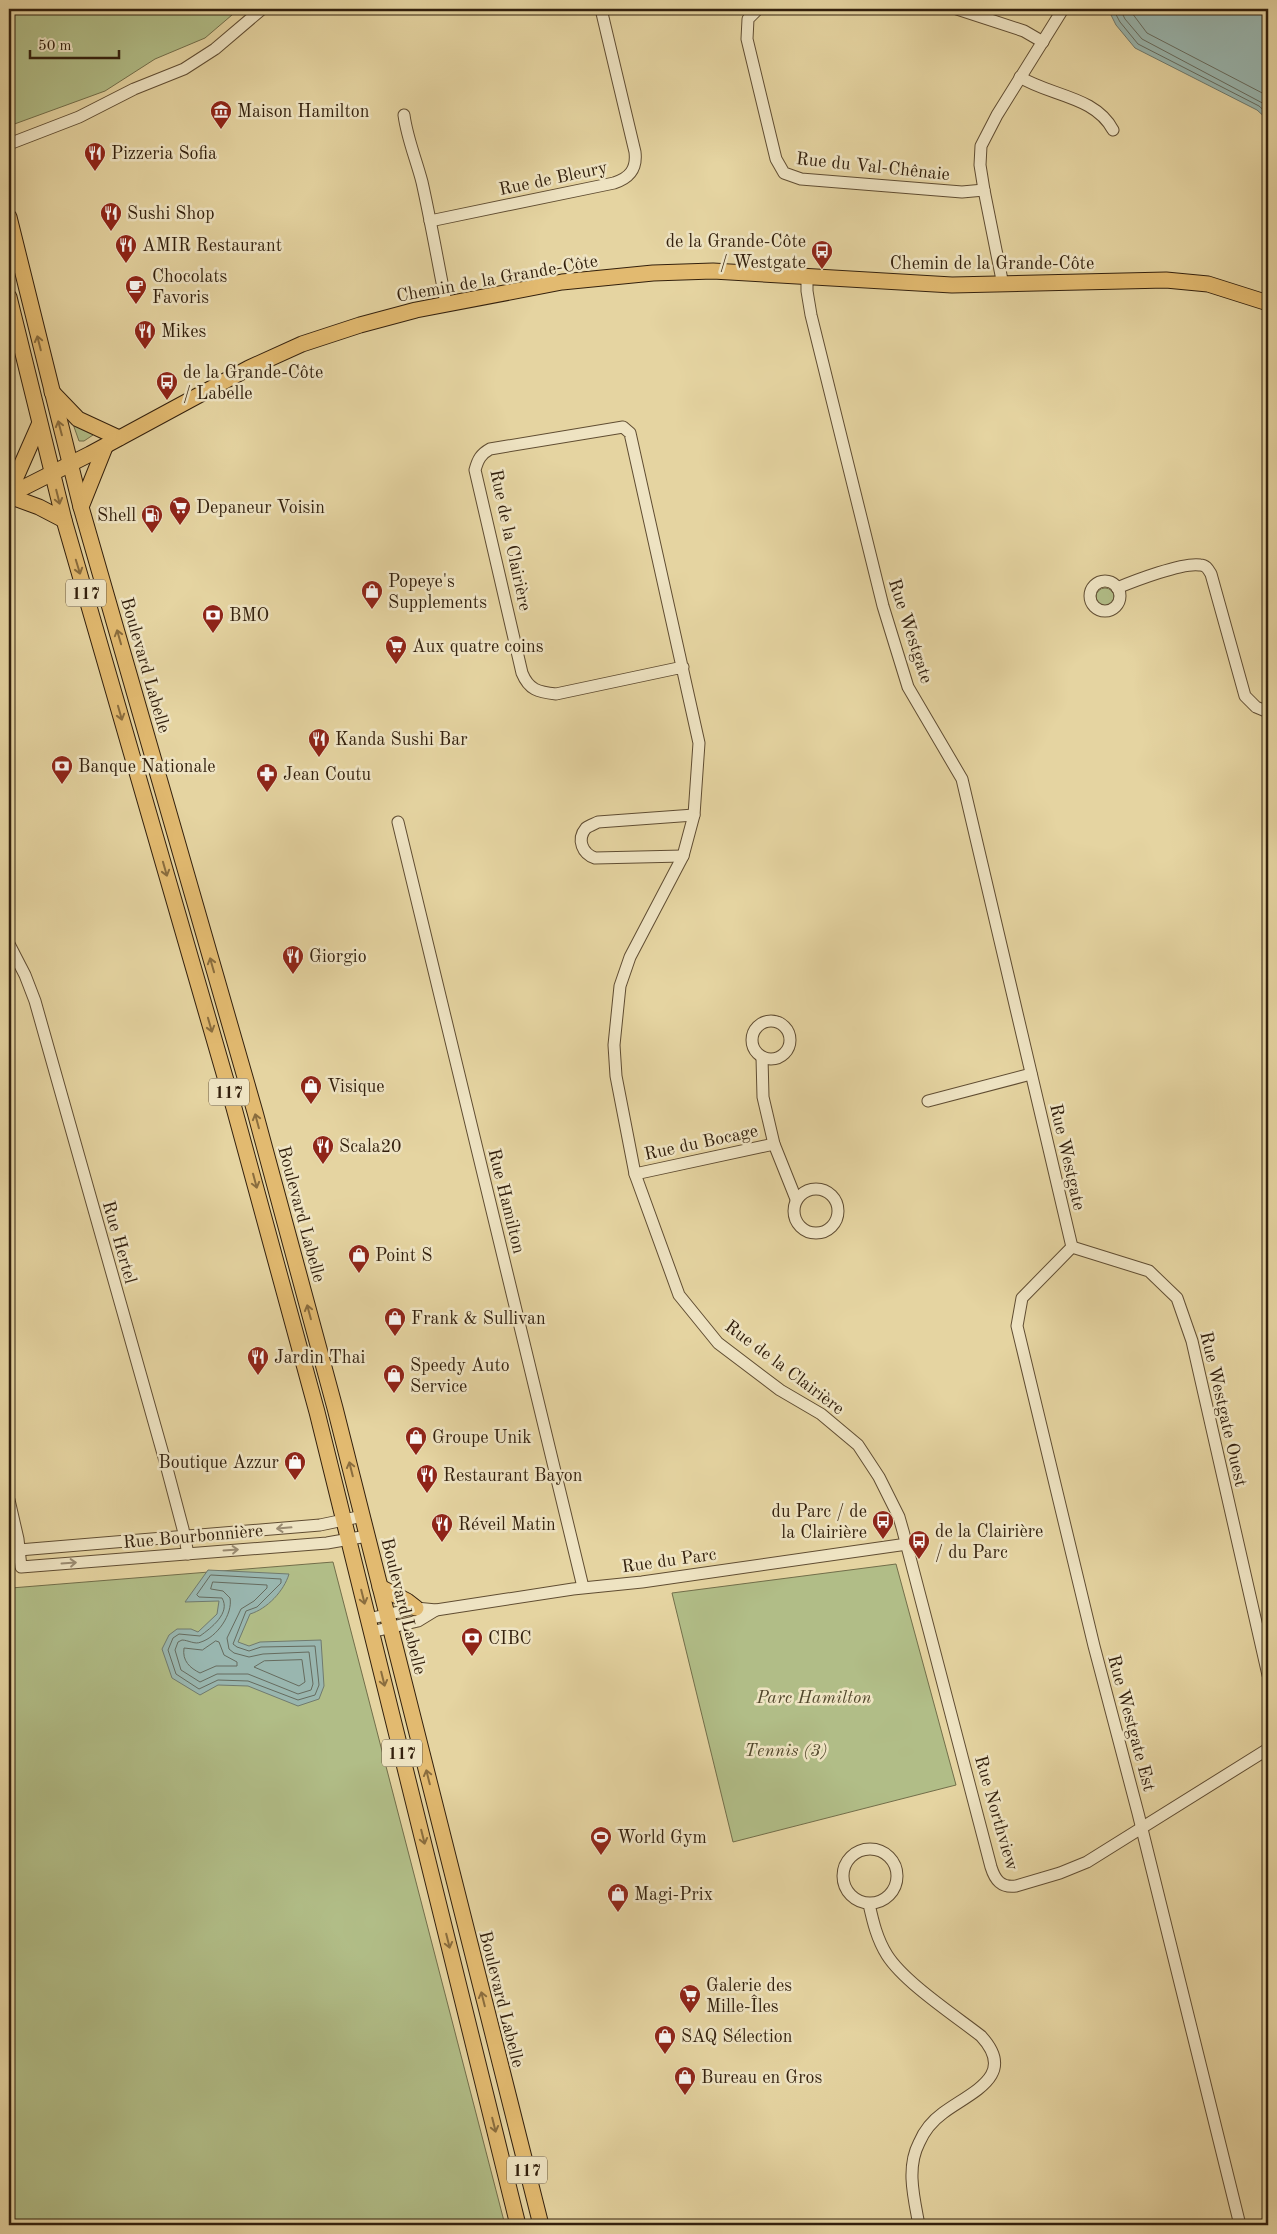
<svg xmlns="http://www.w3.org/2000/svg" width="1277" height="2234" font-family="'Old Standard TT',serif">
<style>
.green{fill:#b1bd87;stroke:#726e4a}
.water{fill:#99b6af;stroke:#707a6e}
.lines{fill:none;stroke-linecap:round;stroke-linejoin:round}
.shore{stroke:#666b5e;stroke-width:1}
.minor-casing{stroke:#604d32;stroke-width:13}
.major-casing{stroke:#33200d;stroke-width:17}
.minor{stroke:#eee3c2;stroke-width:11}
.major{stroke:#e2ba70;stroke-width:15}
.oneway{stroke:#8a6d3e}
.oneway2{stroke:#9a8b71}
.labels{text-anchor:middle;stroke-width:5;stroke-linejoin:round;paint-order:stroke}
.shield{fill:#eee3c2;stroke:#6b5a43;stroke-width:1}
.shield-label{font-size:16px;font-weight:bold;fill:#33200d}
.poi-label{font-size:18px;fill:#33200d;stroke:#eee3c2;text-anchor:start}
.street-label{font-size:18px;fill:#33200d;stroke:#eee3c2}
.park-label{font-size:18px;font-style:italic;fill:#52472c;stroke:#eee3c2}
</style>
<rect width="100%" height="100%" fill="#e5d4a1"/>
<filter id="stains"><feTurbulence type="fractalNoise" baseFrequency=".004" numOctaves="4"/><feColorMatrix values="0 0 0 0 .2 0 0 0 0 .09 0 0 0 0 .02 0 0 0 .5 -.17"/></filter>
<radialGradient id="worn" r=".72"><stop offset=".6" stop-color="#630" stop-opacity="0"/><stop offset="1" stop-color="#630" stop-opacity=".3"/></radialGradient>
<g class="green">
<polygon points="9,9 239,9 205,38 155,59 105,91 9,126"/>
<polygon points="73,424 93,434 93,435 84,441 79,441"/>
<circle cx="1105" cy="597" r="9"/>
<polygon points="333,1562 505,2225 9,2225 9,1581 11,1588"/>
<polygon points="896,1564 956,1785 733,1842 672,1593"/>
</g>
<g class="water">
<polygon points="1108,9 1268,9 1268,120 1257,110 1135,48 1116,25"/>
<path d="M208,1570L289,1574C284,1591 267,1609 250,1614L238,1642L249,1646L260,1642L321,1640L324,1686L319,1699L298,1706L248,1686L218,1685L200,1695L172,1678L162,1649L169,1635L177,1629H191L198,1632L217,1614L219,1601L185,1602Z"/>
</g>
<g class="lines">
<g class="shore">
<polyline points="1113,9 1120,22 1138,44 1259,106 1268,114"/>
<polyline points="1120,9 1125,19 1142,39 1268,106"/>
<polyline points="1129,9 1147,33 1268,96"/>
<path d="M211,1575L281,1579V1583L257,1607L246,1611L233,1644L237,1647L249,1651L261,1647L315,1646L319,1685L315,1695L298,1700L248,1681L218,1680L199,1689L176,1674L168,1650L173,1638L179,1634L200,1636C211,1628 231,1613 222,1598L199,1597L197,1595Z"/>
<path d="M213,1582L267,1585V1588L254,1601L241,1609L227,1638L229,1649L234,1653L249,1657L263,1654L309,1652L313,1684L311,1690L298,1694L248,1674H217L200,1682L181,1670L175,1650L178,1642L182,1640C188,1640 195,1645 201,1642C217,1637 233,1614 230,1598L223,1591L211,1589Z"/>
<path d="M216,1641L219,1642L224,1655L237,1662V1666H216L200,1673C190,1668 182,1661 184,1648L202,1650Z"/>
<polygon points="302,1660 305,1682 299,1686 254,1667 264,1661"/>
</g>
<g class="minor-casing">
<g id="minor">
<polyline points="758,9 748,19 747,39 776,159 784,173 801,179 962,192 984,190"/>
<polyline points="957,9 1024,31 1043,42"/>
<path d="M1020,77C1050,96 1095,96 1113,130"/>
<path d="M404,115C407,138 416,159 422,182C431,222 438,263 446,303"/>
<polyline points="9,144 79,117 134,89 184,69 215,49 262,9"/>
<path d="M430,221L614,183C630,178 637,169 635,152L601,9"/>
<polyline points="807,275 807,291 811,315 883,606 908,687 962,779 1072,1247"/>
<polyline points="1003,285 984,190 980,165 981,146 997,115 1063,9"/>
<circle cx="1105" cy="596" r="15"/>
<path d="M1117,588C1134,581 1183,562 1200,565C1206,565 1208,569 1211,574L1245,696L1256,707L1268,712"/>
<path d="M683,667L556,694C538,692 529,690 522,673L475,470C478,459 481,454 490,449L623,427L630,433L699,743L694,815L683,856L630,957L620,986L614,1045L616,1076L635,1174L679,1295L718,1343L780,1390L821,1414L858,1445L879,1477L899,1517L903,1531L991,1867C995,1880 1001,1888 1016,1886L1060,1873L1087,1862L1268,1749"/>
<polyline points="398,822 583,1587"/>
<path d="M683,856L595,858C583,854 576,840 586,828C589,826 594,824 598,822L694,815"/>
<polyline points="9,944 25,975 35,1001 165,1461 183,1529 188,1554"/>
<circle cx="771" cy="1040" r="19"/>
<polyline points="762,1057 763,1097 774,1144 796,1199"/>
<polyline points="928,1101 1031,1074"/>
<polyline points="635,1174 774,1144"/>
<circle cx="816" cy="1211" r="22"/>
<polyline points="1072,1247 1022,1298 1017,1326 1094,1646 1138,1813 1240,2225"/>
<polyline points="1072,1247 1149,1271 1177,1298 1192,1341 1268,1675"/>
<polyline points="9,1500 18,1539 21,1567 327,1543 367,1536"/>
<polyline points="19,1550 320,1525 363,1516"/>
<polyline points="368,1619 416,1608 436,1610 573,1589 642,1582 907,1544"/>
<polyline points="371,1632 418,1621 436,1610"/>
<circle cx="870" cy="1876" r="27"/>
<path d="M869,1904C873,1922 877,1939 887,1955C904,1982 954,2015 981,2036C1018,2076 971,2092 943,2113C932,2121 924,2131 919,2143C906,2168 914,2198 919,2225"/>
</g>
</g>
<g class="major-casing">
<g id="major">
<polyline points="9,217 81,507 255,1112 335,1408 541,2225"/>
<polyline points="9,297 64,520 234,1108 317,1412 518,2225"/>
<polyline points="52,392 78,419 119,438"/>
<polyline points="9,493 39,425"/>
<polyline points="9,495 90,454 249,368 302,344 360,325 416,310 562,282 653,273 713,271 952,285 1166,280 1208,284 1268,303"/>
<polyline points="9,496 39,507 64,520"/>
<polyline points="81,507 105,447"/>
<polyline points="380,1587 407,1601 416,1608"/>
</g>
</g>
<use href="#minor" class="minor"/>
<use href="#major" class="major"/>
</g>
<defs><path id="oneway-shaft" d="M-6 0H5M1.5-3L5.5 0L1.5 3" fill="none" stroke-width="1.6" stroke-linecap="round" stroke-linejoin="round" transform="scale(1.25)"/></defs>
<g class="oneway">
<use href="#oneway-shaft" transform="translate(39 343) rotate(-104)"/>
<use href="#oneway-shaft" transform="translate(60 428) rotate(-105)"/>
<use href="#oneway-shaft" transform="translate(58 497) rotate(76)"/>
<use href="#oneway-shaft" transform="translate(78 567) rotate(73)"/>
<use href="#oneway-shaft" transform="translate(119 637) rotate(-106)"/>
<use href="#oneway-shaft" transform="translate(120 713) rotate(74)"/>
<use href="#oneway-shaft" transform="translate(165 869) rotate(74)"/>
<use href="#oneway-shaft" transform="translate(212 965) rotate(-106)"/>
<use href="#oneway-shaft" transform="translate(210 1025) rotate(74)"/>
<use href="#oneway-shaft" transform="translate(257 1121) rotate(-105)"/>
<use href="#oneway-shaft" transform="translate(255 1181) rotate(75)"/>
<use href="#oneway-shaft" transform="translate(309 1312) rotate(-105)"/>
<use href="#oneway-shaft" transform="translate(351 1469) rotate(-104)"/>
<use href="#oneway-shaft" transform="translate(363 1597) rotate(76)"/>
<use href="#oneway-shaft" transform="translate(383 1679) rotate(76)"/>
<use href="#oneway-shaft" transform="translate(428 1777) rotate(-104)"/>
<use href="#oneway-shaft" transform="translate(423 1837) rotate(76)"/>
<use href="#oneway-shaft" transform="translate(448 1941) rotate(76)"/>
<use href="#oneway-shaft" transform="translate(483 1999) rotate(-104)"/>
<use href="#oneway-shaft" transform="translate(494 2125) rotate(76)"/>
</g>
<g class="oneway2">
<use href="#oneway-shaft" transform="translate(284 1528) rotate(175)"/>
<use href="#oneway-shaft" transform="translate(231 1550) rotate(-4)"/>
<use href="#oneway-shaft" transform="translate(69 1563) rotate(-4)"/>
</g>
<defs>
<g id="museum-pin" transform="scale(1.125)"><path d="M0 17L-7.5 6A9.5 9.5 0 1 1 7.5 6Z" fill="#8f2418" stroke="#eee3c2"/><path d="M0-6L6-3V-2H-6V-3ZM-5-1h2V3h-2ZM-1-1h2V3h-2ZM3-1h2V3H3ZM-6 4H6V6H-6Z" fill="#fff"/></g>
<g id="restaurant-pin" transform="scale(1.125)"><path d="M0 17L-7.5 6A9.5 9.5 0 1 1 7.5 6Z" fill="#8f2418" stroke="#eee3c2"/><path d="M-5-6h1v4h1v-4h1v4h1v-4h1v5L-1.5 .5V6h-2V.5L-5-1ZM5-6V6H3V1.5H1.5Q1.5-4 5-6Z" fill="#fff"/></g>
<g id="bus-pin" transform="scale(1.125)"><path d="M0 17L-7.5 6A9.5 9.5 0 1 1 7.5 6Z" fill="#8f2418" stroke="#eee3c2"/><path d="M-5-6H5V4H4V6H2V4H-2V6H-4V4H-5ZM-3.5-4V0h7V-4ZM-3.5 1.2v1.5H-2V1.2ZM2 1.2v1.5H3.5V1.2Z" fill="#fff"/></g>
<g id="cafe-pin" transform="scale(1.125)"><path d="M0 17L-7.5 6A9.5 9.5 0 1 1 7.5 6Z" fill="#8f2418" stroke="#eee3c2"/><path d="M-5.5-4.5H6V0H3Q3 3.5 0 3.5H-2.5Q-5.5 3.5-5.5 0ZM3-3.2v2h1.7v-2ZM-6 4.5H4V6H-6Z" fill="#fff"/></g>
<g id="supermarket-pin" transform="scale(1.125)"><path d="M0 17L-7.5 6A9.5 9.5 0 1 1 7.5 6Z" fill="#8f2418" stroke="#eee3c2"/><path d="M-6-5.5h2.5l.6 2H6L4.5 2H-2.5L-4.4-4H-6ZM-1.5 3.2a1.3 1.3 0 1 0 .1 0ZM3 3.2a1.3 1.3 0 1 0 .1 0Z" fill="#fff"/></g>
<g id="fuel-pin" transform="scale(1.125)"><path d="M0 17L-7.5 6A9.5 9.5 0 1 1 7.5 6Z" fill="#8f2418" stroke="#eee3c2"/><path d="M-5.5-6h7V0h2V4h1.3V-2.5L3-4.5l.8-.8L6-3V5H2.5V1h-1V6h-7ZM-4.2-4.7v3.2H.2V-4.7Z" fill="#fff"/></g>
<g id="shop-pin" transform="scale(1.125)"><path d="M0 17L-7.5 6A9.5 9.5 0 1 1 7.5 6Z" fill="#8f2418" stroke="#eee3c2"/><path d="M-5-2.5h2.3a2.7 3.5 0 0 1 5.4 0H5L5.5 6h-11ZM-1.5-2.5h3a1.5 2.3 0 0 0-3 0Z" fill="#fff"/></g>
<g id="bank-pin" transform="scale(1.125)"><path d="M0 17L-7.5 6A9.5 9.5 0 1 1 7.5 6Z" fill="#8f2418" stroke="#eee3c2"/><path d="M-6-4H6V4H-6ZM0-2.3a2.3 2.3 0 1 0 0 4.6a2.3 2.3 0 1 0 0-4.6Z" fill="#fff"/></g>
<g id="pharmacy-pin" transform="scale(1.125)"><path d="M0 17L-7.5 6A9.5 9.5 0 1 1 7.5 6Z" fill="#8f2418" stroke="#eee3c2"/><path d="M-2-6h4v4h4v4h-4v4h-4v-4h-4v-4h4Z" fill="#fff"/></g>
<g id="stadium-pin" transform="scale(1.125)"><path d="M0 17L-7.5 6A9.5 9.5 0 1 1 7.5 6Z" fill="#8f2418" stroke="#eee3c2"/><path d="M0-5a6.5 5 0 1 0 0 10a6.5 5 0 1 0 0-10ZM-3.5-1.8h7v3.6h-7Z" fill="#fff"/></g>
</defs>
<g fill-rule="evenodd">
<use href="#museum-pin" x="221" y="111"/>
<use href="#restaurant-pin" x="95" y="153"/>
<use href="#restaurant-pin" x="111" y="213"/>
<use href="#restaurant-pin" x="126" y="245"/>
<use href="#bus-pin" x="822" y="251"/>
<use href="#cafe-pin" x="136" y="286"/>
<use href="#restaurant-pin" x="145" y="331"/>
<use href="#bus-pin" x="167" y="382"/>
<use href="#supermarket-pin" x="180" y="507"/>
<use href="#fuel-pin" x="152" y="515"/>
<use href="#shop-pin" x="372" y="591"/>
<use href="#bank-pin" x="213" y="615"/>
<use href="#supermarket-pin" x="396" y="646"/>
<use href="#restaurant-pin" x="319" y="739"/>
<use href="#bank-pin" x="62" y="766"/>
<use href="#pharmacy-pin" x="267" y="774"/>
<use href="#restaurant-pin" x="293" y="956"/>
<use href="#shop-pin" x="311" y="1086"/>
<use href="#restaurant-pin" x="323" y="1146"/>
<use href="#shop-pin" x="359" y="1255"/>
<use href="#shop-pin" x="395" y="1318"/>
<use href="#restaurant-pin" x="258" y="1357"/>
<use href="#shop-pin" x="394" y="1375"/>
<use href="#shop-pin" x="416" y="1437"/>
<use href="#shop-pin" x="295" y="1462"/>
<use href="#restaurant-pin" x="427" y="1475"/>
<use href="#bus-pin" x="883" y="1521"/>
<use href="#restaurant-pin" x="442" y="1524"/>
<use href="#bus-pin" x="919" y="1541"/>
<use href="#bank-pin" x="472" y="1638"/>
<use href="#stadium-pin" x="601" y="1837"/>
<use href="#shop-pin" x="618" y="1894"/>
<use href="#supermarket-pin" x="690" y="1995"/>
<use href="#shop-pin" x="665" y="2036"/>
<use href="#shop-pin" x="685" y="2077"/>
</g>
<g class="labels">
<g class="shield">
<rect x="66" y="579.5" width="40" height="27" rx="4"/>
<rect x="209" y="1078.5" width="40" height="27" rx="4"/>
<rect x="382" y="1739.5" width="40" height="27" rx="4"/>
<rect x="507" y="2156.5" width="40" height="27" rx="4"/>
</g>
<g class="shield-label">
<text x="86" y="599">117</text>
<text x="229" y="1098">117</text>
<text x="402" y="1759">117</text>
<text x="527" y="2176">117</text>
</g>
<g class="poi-label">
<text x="237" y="117">Maison Hamilton</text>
<text x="111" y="159">Pizzeria Sofia</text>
<text x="127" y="219">Sushi Shop</text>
<text x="806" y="247" text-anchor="end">de la Grande-Côte<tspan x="806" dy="21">/ Westgate</tspan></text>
<text x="142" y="251">AMIR Restaurant</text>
<text x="152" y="282">Chocolats<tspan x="152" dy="21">Favoris</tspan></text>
<text x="161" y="337">Mikes</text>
<text x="183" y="378">de la Grande-Côte<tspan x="183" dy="21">/ Labelle</tspan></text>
<text x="196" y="513">Depaneur Voisin</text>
<text x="136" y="521" text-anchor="end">Shell</text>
<text x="388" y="587">Popeye's<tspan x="388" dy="21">Supplements</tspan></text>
<text x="229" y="621">BMO</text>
<text x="412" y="652">Aux quatre coins</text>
<text x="335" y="745">Kanda Sushi Bar</text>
<text x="78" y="772">Banque Nationale</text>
<text x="283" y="780">Jean Coutu</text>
<text x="309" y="962">Giorgio</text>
<text x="327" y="1092">Visique</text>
<text x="339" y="1152">Scala20</text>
<text x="375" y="1261">Point S</text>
<text x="411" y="1324">Frank &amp; Sullivan</text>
<text x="274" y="1363">Jardin Thai</text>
<text x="410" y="1371">Speedy Auto<tspan x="410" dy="21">Service</tspan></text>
<text x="432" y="1443">Groupe Unik</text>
<text x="279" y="1468" text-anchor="end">Boutique Azzur</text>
<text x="443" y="1481">Restaurant Bayon</text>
<text x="867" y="1517" text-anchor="end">du Parc / de<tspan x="867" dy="21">la Clairière</tspan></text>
<text x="458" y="1530">Réveil Matin</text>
<text x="935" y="1537">de la Clairière<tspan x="935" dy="21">/ du Parc</tspan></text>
<text x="488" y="1644">CIBC</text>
<text x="617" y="1843">World Gym</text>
<text x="634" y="1900">Magi-Prix</text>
<text x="706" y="1991">Galerie des<tspan x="706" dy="21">Mille-Îles</tspan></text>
<text x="681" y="2042">SAQ Sélection</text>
<text x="701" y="2083">Bureau en Gros</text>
</g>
<g class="street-label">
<text transform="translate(873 166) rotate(6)" y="6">Rue du Val-Chênaie</text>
<text transform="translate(553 178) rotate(-12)" y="6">Rue de Bleury</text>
<text x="992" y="269">Chemin de la Grande-Côte</text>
<text transform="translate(497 278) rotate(-10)" y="6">Chemin de la Grande-Côte</text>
<text transform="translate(511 540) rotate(78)" y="6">Rue de la Clairière</text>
<text transform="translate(911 631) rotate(72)" y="6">Rue Westgate</text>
<text transform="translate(146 665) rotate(74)" y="6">Boulevard Labelle</text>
<text transform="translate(701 1142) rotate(-12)" y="6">Rue du Bocage</text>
<text transform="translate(1068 1157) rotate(77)" y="6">Rue Westgate</text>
<text transform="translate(507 1201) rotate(76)" y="6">Rue Hamilton</text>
<text transform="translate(302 1214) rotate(75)" y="6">Boulevard Labelle</text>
<text transform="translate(120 1242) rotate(74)" y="6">Rue Hertel</text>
<text transform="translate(785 1367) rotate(37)" y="6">Rue de la Clairière</text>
<text transform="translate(1224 1409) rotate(77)" y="6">Rue Westgate Ouest</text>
<text transform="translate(193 1536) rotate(-5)" y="6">Rue Bourbonnière</text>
<text transform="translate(669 1560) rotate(-8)" y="6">Rue du Parc</text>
<text transform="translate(404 1606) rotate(76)" y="6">Boulevard Labelle</text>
<text transform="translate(1132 1723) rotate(75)" y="6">Rue Westgate Est</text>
<text transform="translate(997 1813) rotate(74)" y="6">Rue Northview</text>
<text transform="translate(502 1999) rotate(76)" y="6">Boulevard Labelle</text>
</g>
<g class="park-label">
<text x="814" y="1703">Parc Hamilton</text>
<text x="786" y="1756">Tennis (3)</text>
</g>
</g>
<rect width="1277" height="2234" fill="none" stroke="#e5d4a1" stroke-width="30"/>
<rect x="10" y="10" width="1257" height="2214" fill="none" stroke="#33200d" stroke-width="2.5"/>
<rect x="15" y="15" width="1247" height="2204" fill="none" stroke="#33200d"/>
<path d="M30 50v8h89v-8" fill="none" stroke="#33200d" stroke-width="2.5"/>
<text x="38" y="50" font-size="15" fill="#33200d" stroke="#eee3c2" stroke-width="4" paint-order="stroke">50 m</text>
<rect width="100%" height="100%" filter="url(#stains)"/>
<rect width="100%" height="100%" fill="url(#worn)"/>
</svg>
